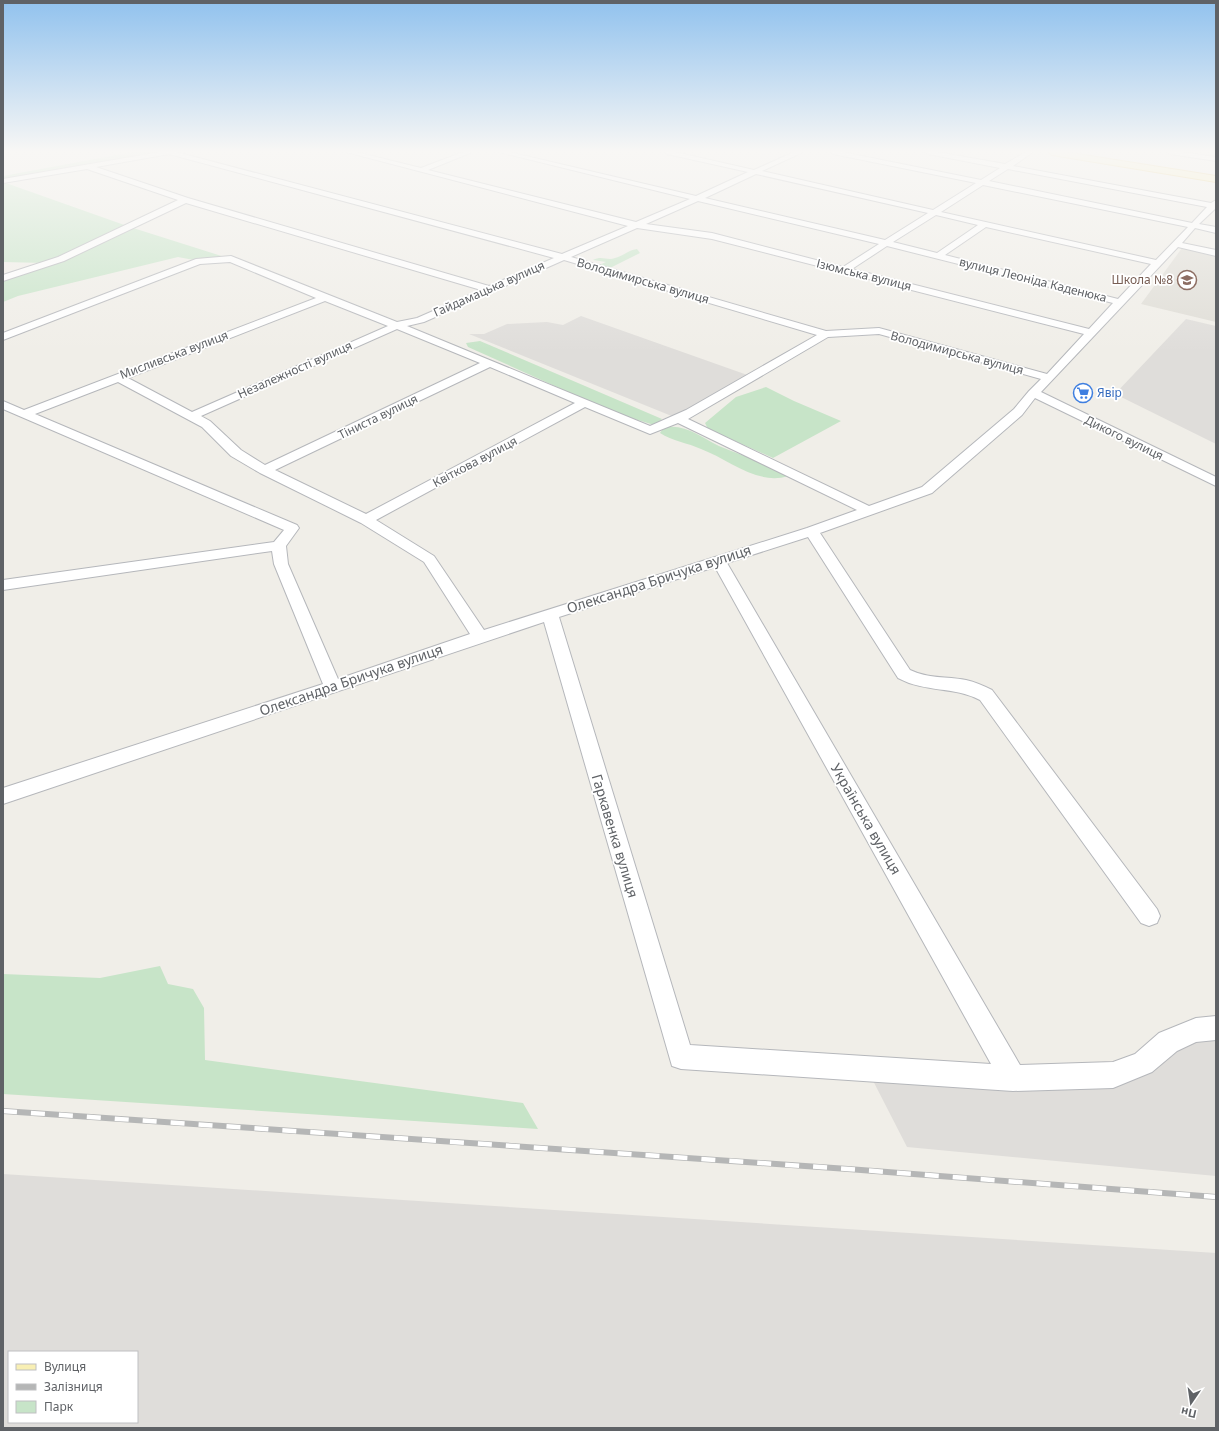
<svg xmlns="http://www.w3.org/2000/svg" width="1219" height="1431" font-family="'Noto Sans',sans-serif">
<style>
.industrial{fill:#dfddda;fill-rule:evenodd}
.education{fill:#dfddd6}
.green{fill:#c7e4c8}
.lines{fill:none;stroke-linecap:round;stroke-linejoin:round}
.minor-casing{stroke:#b5b7bb;stroke-width:2}
.major-casing{stroke:#e5c66b;stroke-width:2}
.minor{fill:#fff;fill-rule:evenodd}
.major{fill:#f8efb4;fill-rule:evenodd}
.rail-casing{stroke:#b5b6b6;stroke-width:6}
.rail{stroke:#fff;stroke-width:4.5;stroke-dasharray:14;stroke-linecap:butt}
.labels{text-anchor:middle;stroke-width:3.5;stroke-linejoin:round;paint-order:stroke}
.far-street-label{font-size:12px;fill:#5f6266;stroke:#fff}
.far-education-label{font-size:12px;fill:#785e54;stroke:#fff;text-anchor:end}
.far-shop-label{font-size:12px;fill:#366cbe;stroke:#fff;text-anchor:start}
.street-label{font-size:14px;fill:#5f6266;stroke:#fff}
</style>
<rect width="100%" height="100%" fill="#f0eee8"/>
<g class="industrial">
<polygon points="581,316 753,377 679,419 469,334 484,334 507,324 547,322 563,325"/>
<polygon points="1186,319 1216,326 1216,444 1115,394"/>
<polygon points="1216,1028 1216,1176 907,1147 867,1069 1113,1075"/>
<path d="M3,1174L1216,1253V1428H3ZM9,1352H137V1422H9Z"/>
</g>
<polygon class="education" points="1182,248 1216,257 1216,322 1141,304"/>
<g class="green">
<polygon points="133,152 159,152 3,181 3,176"/>
<polygon points="3,182 130,227 231,259 199,261 178,257 18,296 3,302 3,278 46,263 3,262"/>
<path d="M637,249L640,253L608,269L597,266L606,262L593,260C602,255 607,261 615,258C623,256 629,250 637,249Z"/>
<polygon points="480,341 662,419 654,425 615,413 468,347 466,343"/>
<polygon points="766,387 794,401 841,421 773,458 708,429 705,423 736,397"/>
<path d="M668,427C687,425 702,438 719,446C741,455 764,463 786,472L788,476C758,486 728,459 701,449C688,443 672,441 660,433L662,430Z"/>
<polygon points="160,966 168,984 193,989 204,1008 205,1060 523,1103 538,1129 3,1094 3,974 100,978"/>
</g>
<g class="lines">
<g class="minor-casing">
<g id="minor">
<path d="M160,152H176L562,254L628,226L346,152H356L421,168L463,152H471L470,153L428,170L636,222L690,199L499,152H509L696,196L748,172L667,154L664,152H675L754,170L794,152H802L801,153L762,171L933,210L976,183L833,154L830,152H842L981,180L1000,168L928,154L925,152H937L1005,164L1026,152H1033L1013,166L1211,203L1216,200V208L1199,224L1216,227V233L1195,228L1182,243L1216,250V256L1178,247L1041,392L1216,477V486L1035,398L1022,415L932,493L820,533L910,670C928,679 946,676 966,680C975,682 984,686 992,690L1157,909L1160,916L1157,923L1149,926L1141,923L980,700C953,686 926,693 898,678L808,537L727,563L1020,1065L1113,1062L1135,1054L1159,1033L1196,1018L1216,1016V1040L1196,1042L1177,1051L1152,1072L1113,1088L1013,1091L681,1069L672,1066L544,622L3,804V788L323,684L274,564L272,551L3,590V580L274,542L284,530L3,409V401L24,410L316,298L230,262L200,264L3,340V333L196,259L231,256L397,322L417,318L481,290L186,203L64,261L3,281V275L58,257L178,200L87,169L3,183V179ZM169,154L554,258L489,286L188,198L96,167ZM1008,169L1207,207L1192,223L989,181ZM756,174L928,213L885,240L705,198ZM983,185L1188,227L1156,260L941,212ZM698,201L879,244L843,267L712,233L646,224ZM936,215L978,225L937,253L893,242ZM986,227L1151,264L1118,299L945,255ZM637,228L712,239L1084,334L1047,374L879,328L826,331L571,257ZM887,246L1113,303L1089,329L852,269ZM564,260L817,335L686,410L650,426L407,326L424,322ZM325,301L388,326L192,412L128,378ZM397,329L480,363L265,465L241,450L210,421L201,416ZM879,334L1041,379L1029,391L1014,409L922,487L869,506L688,419L828,337ZM490,367L575,403L366,514L275,470ZM118,382L202,427L231,456L260,473L361,523L424,562L470,634L338,679L288,564L286,546L299,528L297,525L35,414ZM585,407L650,434L678,423L857,510L807,528L484,630L434,556L376,520ZM715,567L991,1064L690,1045L559,617Z"/>
<polygon points="1167,152 1181,152 1216,157 1216,161 1170,154"/>
</g>
</g>
<g class="major-casing">
<polygon id="major" points="1048,152 1065,152 1216,176 1216,182 1052,155"/>
</g>
<use href="#minor" class="minor"/>
<use href="#major" class="major"/>
<g class="rail-casing">
<polyline id="rail" points="3,1111 848,1169 1216,1197"/>
</g>
<use href="#rail" class="rail"/>
</g>
<linearGradient id="sky" x2="0" y2="1"><stop stop-color="#91c2ee"/><stop offset="0.43" stop-color="#f8f7f5"/><stop offset="1" stop-color="#f8f7f5" stop-opacity="0"/></linearGradient>
<rect width="1219" height="352" fill="url(#sky)"/>
<defs>
<g id="school-ring" transform="scale(1)"><circle r="9.5" fill="#fff" stroke="#8d6e63" stroke-width="1.5"/><path d="M0-5L7-2L0 1L-7-2ZM-4 1L0 2.5L4 1V4Q0 6-4 4Z" fill="#8d6e63"/></g>
<g id="supermarket-ring" transform="scale(1)"><circle r="9.5" fill="#fff" stroke="#3f7fe0" stroke-width="1.5"/><path d="M-6-5.5h2.5l.6 2H6L4.5 2H-2.5L-4.4-4H-6ZM-1.5 3.2a1.3 1.3 0 1 0 .1 0ZM3 3.2a1.3 1.3 0 1 0 .1 0Z" fill="#3f7fe0"/></g>
</defs>
<g fill-rule="evenodd">
<use href="#school-ring" x="1187" y="280"/>
<use href="#supermarket-ring" x="1083" y="393"/>
</g>
<g class="labels">
<g class="far-street-label">
<text transform="translate(864 275) rotate(14)" y="4">Ізюмська вулиця</text>
<text transform="translate(1033 280) rotate(14)" y="4">вулиця Леоніда Каденюка</text>
<text transform="translate(643 281) rotate(16)" y="4">Володимирська вулиця</text>
<text transform="translate(489 289) rotate(-24)" y="4">Гайдамацька вулиця</text>
<text transform="translate(957 353) rotate(15)" y="4">Володимирська вулиця</text>
<text transform="translate(174 355) rotate(-21)" y="4">Мисливська вулиця</text>
<text transform="translate(295 370) rotate(-24)" y="4">Незалежності вулиця</text>
<text transform="translate(378 417) rotate(-26)" y="4">Тіниста вулиця</text>
<text transform="translate(1124 438) rotate(26)" y="4">Дикого вулиця</text>
<text transform="translate(475 462) rotate(-28)" y="4">Квіткова вулиця</text>
</g>
<g class="far-education-label">
<text x="1173" y="284">Школа №8</text>
</g>
<g class="far-shop-label">
<text x="1097" y="397">Явiр</text>
</g>
<g class="street-label">
<text transform="translate(659 579) rotate(-18)" y="5">Олександра Бричука вулиця</text>
<text transform="translate(351 680) rotate(-19)" y="5">Олександра Бричука вулиця</text>
<text transform="translate(866 819) rotate(60)" y="5">Українська вулиця</text>
<text transform="translate(615 836) rotate(73)" y="5">Гаркавенка вулиця</text>
</g>
</g>
<rect width="1219" height="1431" fill="none" stroke="#5f6266" stroke-width="8"/>
<rect x="8" y="1351" width="130" height="72" fill="#ffffff" stroke="#bfc0c2"/>
<rect x="16" y="1364" width="20" height="6" fill="#f8efb4" stroke="#bfc0c2"/>
<text x="44" y="1371" font-size="12" fill="#5f6266">Вулиця</text>
<rect x="16" y="1384" width="20" height="6" fill="#b5b6b6" stroke="#bfc0c2"/>
<text x="44" y="1391" font-size="12" fill="#5f6266">Залізниця</text>
<rect x="16" y="1401" width="20" height="12" fill="#c7e4c8" stroke="#bfc0c2"/>
<text x="44" y="1411" font-size="12" fill="#5f6266">Парк</text>
<g transform="translate(1191 1403) rotate(193)" stroke="#ffffff" stroke-width="3" paint-order="stroke">
<path d="M0-3L7 15L0 10L-7 15Z" fill="#5f6266"/>
<text y="-6" font-size="11" font-weight="bold" text-anchor="middle" fill="#5f6266">Пн</text>
</g>
</svg>
